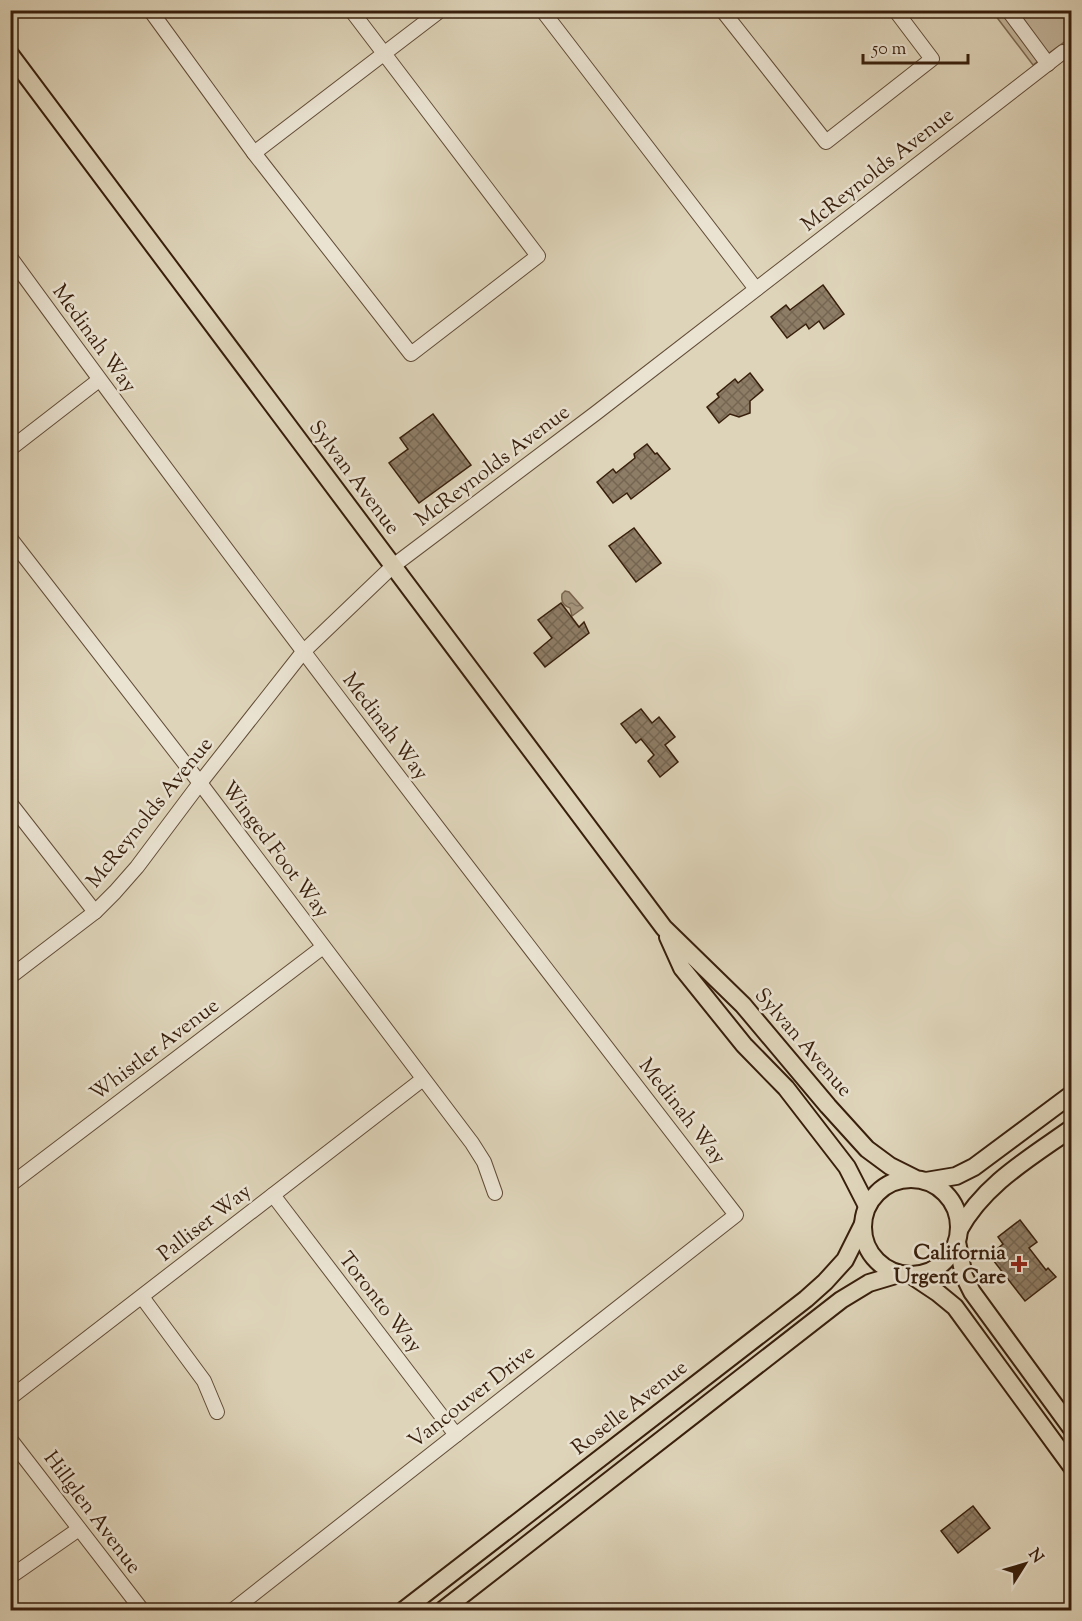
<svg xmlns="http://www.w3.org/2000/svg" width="1082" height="1621" font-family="'Sorts Mill Goudy',serif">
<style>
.green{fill:#c2b59c;stroke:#7d6a54;stroke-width:1.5}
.water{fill:url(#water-ripples);stroke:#7a6650;stroke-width:1.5}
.building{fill:url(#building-cross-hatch);stroke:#381f0c;stroke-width:1.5}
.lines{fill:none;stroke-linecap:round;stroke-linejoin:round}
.minor-casing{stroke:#624c37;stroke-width:16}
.major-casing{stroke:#381f0c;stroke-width:20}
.minor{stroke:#eae3d2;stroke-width:14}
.major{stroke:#ded4b9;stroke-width:16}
.poi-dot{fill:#8f2418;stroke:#eae3d2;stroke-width:2}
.labels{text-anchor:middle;stroke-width:5;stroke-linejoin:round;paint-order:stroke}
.street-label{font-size:21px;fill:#381f0c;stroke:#eae3d2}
.poi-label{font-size:21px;font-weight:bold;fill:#381f0c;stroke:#eae3d2;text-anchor:end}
</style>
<defs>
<pattern id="water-ripples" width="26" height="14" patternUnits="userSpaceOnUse" patternTransform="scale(1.5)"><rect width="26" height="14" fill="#a6967e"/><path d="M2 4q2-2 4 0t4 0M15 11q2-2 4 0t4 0" fill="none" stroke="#887a66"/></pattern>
<pattern id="building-cross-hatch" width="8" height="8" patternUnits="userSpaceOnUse" patternTransform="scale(1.5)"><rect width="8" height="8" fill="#8e7d66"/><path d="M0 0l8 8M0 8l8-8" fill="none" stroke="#756652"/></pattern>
</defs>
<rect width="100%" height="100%" fill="#ded4b9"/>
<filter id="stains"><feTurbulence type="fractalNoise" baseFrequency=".00333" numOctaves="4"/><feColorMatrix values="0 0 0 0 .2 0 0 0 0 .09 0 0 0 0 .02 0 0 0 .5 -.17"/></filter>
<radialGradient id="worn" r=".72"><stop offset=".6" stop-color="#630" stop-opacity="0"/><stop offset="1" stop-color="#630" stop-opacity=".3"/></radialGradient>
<polygon class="green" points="992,11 1071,11 1071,37 1033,65"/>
<path class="water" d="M565,591L569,592L583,608L572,616L570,608C563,605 561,602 562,594Z"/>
<g class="building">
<polygon points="823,285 844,314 824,329 819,321 809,329 806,324 787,338 771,317 786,305 790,310"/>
<polygon points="750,373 763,390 750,401 750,413 739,417 730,414 719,423 707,407 719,397 717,394 735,379 738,383"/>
<polygon points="433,414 471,465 419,503 389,463 408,449 400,438"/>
<polygon points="647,444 655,454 657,453 670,469 631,499 627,493 613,503 597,482 613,469 616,473 635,458 634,454"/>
<polygon points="634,528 661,563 636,582 609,546"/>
<polygon points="561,603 579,627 584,622 589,633 545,667 534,653 552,638 538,620"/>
<polygon points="641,709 652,723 659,717 675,737 665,745 678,762 660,777 648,761 654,755 641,739 636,743 621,724"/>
<polygon points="1020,1220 1037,1242 1029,1248 1046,1270 1048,1268 1056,1277 1025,1301 993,1260 997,1257 993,1252 1003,1244 998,1237"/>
<polygon points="973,1506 990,1528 958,1553 941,1531"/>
</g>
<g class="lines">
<g class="minor-casing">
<g id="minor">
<polyline points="150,10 254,153"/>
<polyline points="351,10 538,256 411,354 254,153 441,10"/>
<polyline points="542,10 756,289"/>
<polyline points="722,10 826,142 932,59 895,10"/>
<polyline points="1008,10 1048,64"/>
<path d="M10,257C246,581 491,898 736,1215L233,1610"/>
<polyline points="10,449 99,380"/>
<polyline points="10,538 200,783 472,1143 484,1162 495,1193"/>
<polyline points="10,803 95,912"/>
<polyline points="10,977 95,912 115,892 137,867 200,783 303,652 393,566 596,413 1063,52"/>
<polyline points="10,1185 323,947"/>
<polyline points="273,1195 456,1435"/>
<polyline points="142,1297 204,1381 217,1412"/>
<polyline points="10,1398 423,1079"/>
<polyline points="10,1439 142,1610"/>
<polyline points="10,1577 79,1529"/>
</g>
</g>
<g class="major-casing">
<g id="major">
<polyline points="10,54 664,928 743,1005 828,1106 867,1149 890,1166 914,1178"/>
<polyline points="668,937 682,968 744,1045 786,1088 847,1167 867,1206"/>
<circle cx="911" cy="1227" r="48"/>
<polyline points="926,1181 956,1176 974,1167 1072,1094"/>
<path d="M959,1230C984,1184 1030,1158 1072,1128"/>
<polyline points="957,1242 964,1276 972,1292 1072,1429"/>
<polyline points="911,1275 938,1293 955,1307 1072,1467"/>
<polyline points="404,1610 806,1299 825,1282 845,1260 863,1224"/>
<polyline points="443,1610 841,1300 869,1283 899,1274"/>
</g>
</g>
<use href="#minor" class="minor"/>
<use href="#major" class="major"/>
</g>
<path class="poi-dot" d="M1016 1255h6v6h6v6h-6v6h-6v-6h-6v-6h6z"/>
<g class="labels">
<g class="street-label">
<text transform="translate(877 169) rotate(-38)" y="7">McReynolds Avenue</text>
<text transform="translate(95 338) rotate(54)" y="7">Medinah Way</text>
<text transform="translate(492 465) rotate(-37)" y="7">McReynolds Avenue</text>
<text transform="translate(355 477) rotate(53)" y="7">Sylvan Avenue</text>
<text transform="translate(386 726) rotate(53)" y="7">Medinah Way</text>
<text transform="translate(149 812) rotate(-51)" y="7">McReynolds Avenue</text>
<text transform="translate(276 849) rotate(53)" y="7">Winged Foot Way</text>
<text transform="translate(804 1042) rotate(49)" y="7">Sylvan Avenue</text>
<text transform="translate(154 1049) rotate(-37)" y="7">Whistler Avenue</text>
<text transform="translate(683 1111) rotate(52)" y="7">Medinah Way</text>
<text transform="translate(204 1222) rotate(-38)" y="7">Palliser Way</text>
<text transform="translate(381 1302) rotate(52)" y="7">Toronto Way</text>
<text transform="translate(471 1396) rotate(-38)" y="7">Vancouver Drive</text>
<text transform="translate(629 1407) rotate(-38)" y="7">Roselle Avenue</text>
<text transform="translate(93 1512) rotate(53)" y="7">Hillglen Avenue</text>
</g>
<g class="poi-label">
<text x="1006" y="1259">California<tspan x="1006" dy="24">Urgent Care</tspan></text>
</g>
</g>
<rect width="1082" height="1621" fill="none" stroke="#ded4b9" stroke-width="36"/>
<rect x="12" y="12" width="1058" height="1597" fill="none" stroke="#381f0c" stroke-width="3"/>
<rect x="18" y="18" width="1046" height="1585" fill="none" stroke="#381f0c" stroke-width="1.5"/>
<g transform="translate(1025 1564) rotate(53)" stroke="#eae3d2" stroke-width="4.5" paint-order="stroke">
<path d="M0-4.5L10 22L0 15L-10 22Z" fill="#381f0c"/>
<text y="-9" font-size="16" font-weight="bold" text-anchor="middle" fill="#381f0c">N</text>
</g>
<path d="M863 54v9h105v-9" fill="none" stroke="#381f0c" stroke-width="3"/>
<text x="872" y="54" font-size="18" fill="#381f0c" stroke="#eae3d2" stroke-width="4.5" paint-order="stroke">50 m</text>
<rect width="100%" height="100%" filter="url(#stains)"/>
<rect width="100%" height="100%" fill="url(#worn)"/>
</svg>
